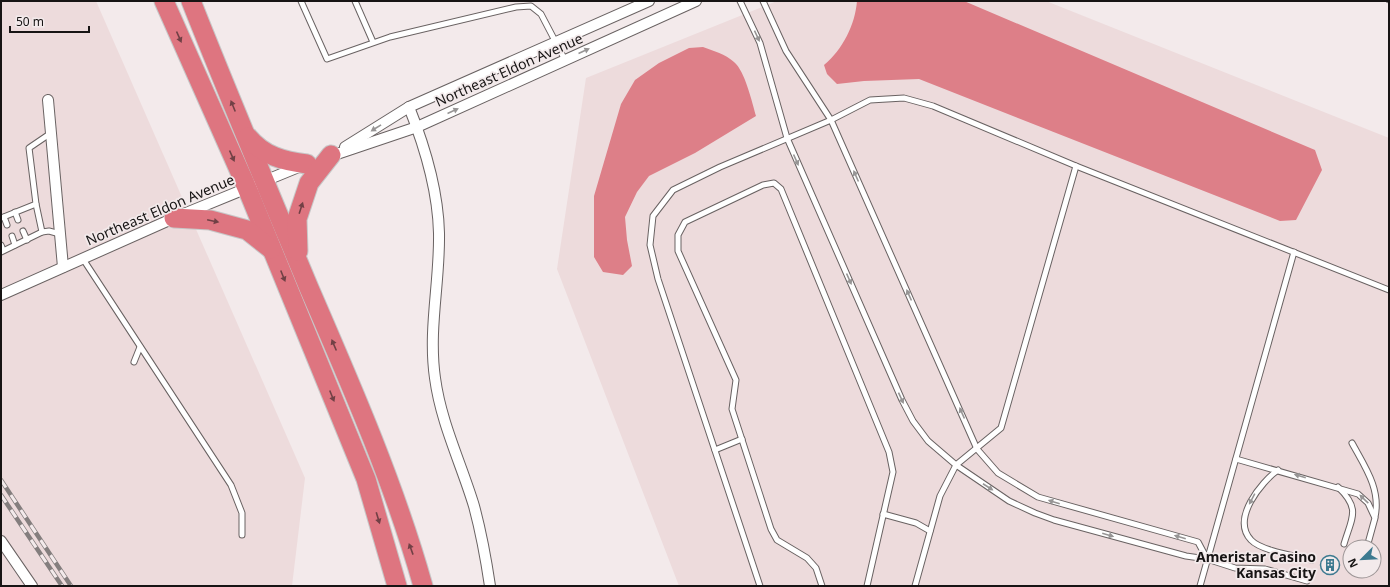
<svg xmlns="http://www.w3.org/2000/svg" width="1390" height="587" font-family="'Noto Sans',sans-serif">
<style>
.built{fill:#eddbdc;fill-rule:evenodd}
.water{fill:#dd7f88}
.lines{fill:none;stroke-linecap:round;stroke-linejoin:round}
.lane-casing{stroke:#696262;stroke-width:7}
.street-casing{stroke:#696262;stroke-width:12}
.highway-casing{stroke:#c7c7c7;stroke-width:21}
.lane{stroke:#fff;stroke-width:5}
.street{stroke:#fff;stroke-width:10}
.highway{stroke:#de7580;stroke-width:19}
.rail-casing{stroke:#847e7e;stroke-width:4.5}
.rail{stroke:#f3eaeb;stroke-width:3;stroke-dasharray:9;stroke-linecap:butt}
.oneway{fill:#979595}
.oneway2{fill:#714045}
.labels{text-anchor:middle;stroke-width:3.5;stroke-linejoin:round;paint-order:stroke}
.street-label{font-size:14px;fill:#171414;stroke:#f3eaeb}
.poi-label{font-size:14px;font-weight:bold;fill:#171414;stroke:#f3eaeb;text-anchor:end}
</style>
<rect width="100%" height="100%" fill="#f3eaeb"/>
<g class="built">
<polygon points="1,1 96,1 305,478 292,586 1,586"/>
<path d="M777,1H1046L1389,138V586H679L557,269L586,78ZM1350,547H1374V571H1350Z"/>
</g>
<g class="water">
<path d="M857,1H964L1315,150L1322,170L1296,220L1280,221L919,79L864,81L837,84L827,74L824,65C843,49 855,25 857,1Z"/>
<path d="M703,47C714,51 725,54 734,62C745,71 752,102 756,116L695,153L649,176L637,192L625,217L627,240L632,266L623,275L603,272L594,257V196L621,104L635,80L659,63L689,48Z"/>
</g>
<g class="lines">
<g class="lane-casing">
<g id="lane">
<polyline points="301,1 327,59 390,37 516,7 531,6 541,14 565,60"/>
<polyline points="355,1 373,42"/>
<polyline points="740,1 760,43 787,138 902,400 913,421 928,441 956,465 1009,501 1035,513 1054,520 1186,556 1207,559 1235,568 1265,569 1307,581"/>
<polyline points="763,1 786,51 831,120 977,449 998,473 1038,497 1198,542 1207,559"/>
<polyline points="36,204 42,232"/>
<polyline points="15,212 18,220"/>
<polyline points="4,217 7,225"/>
<polyline points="1,218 36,204 29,148 51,133"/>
<polyline points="23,231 27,240"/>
<polyline points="12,236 15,245"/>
<polyline points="1,245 3,250"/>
<polyline points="1,252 42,232 49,231 60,234"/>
<polyline points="83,259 231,485 242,513 242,535"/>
<polyline points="134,362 140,347"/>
<path d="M1352,443C1365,467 1381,489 1375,517"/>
<polyline points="715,450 742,439"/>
<polyline points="1236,459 1358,494 1368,503 1375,518 1367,547"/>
<path d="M1278,470C1261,482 1231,519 1251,540C1261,551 1297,556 1312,560"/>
<path d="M1338,487C1361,509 1352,517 1344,544"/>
<polyline points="883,514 916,523 930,531"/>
<polyline points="760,586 658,279 650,245 653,216 673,190 720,167 831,120 870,100 904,98 933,106 1076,166 1389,290"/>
<polyline points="822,586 816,568 807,558 777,540 771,529 732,409 736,380 678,251 678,235 685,222 763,185 774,183 781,189 889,452 893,472 867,586"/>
<polyline points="915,586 940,496 956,465 1001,428 1076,166"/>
<polyline points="1200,586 1294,252"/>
</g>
</g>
<g class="street-casing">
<g id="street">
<polyline points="48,100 63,267"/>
<path d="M409,107C425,147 438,190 439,233C440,282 428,329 435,378C441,423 461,463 474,506C481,532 486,559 490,586"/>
<polyline points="345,147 409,107 649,1"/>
<polyline points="328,157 417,127 696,1"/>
<polyline points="1,295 174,218 301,166"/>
<polyline points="1,541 32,586"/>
</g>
</g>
<g class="highway-casing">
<g id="highway">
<polyline points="164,1 247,188 366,479 397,586"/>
<path d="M191,1C229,97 269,192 309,288C351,385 394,483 423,586"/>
<path d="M248,137C264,156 283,161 307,164"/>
<polyline points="174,218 210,220 247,230 271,249"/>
<polyline points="298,251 297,219 309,183 331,155"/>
</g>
</g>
<use href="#lane" class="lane"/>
<use href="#street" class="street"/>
<use href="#highway" class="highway"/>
<g class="rail-casing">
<g id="rail">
<polyline points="1388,1 1389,1"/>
<polyline points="1,480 71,586"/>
<polyline points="1,495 62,586"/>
</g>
</g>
<use href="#rail" class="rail"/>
</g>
<defs><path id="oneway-solid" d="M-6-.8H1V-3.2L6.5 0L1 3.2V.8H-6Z"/></defs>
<g class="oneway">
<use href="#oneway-solid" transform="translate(757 36) rotate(65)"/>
<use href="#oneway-solid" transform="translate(584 51) rotate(-24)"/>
<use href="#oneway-solid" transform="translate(453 111) rotate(-24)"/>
<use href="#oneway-solid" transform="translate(376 128) rotate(148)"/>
<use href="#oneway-solid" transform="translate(796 160) rotate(66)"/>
<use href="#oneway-solid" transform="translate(856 176) rotate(-114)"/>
<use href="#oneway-solid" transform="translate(849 279) rotate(66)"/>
<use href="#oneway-solid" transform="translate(909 295) rotate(-114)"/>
<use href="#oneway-solid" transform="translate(901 398) rotate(65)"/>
<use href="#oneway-solid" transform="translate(962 413) rotate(-114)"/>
<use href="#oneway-solid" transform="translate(1300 476) rotate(-164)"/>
<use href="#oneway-solid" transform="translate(988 487) rotate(33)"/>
<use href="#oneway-solid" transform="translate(1252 499) rotate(118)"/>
<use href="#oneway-solid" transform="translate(1364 499) rotate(-136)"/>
<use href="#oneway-solid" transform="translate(1054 502) rotate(-163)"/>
<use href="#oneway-solid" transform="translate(1108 535) rotate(16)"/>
<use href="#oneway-solid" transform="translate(1180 537) rotate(-164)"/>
</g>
<g class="oneway2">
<use href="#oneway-solid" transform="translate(179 37) rotate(66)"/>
<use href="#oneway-solid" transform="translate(233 106) rotate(-112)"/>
<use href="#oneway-solid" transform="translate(232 156) rotate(66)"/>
<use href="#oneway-solid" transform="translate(301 208) rotate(-72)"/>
<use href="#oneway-solid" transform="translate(213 221) rotate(12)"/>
<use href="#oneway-solid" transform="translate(283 276) rotate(68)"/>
<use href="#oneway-solid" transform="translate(334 345) rotate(-113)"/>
<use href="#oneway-solid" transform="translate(332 396) rotate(68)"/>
<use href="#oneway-solid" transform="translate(378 518) rotate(73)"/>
<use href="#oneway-solid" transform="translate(411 549) rotate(-110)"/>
</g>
<defs>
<g id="building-ring" transform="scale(1)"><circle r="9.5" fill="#f3eaeb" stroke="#3d7a90" stroke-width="1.5"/><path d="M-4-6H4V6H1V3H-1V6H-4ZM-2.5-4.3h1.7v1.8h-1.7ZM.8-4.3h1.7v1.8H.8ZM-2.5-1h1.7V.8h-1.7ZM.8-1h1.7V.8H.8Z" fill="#3d7a90"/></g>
</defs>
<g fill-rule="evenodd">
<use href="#building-ring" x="1330" y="565"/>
</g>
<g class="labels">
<g class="street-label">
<text transform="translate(509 70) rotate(-24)" y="5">Northeast Eldon Avenue</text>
<text transform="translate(160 210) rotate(-23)" y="5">Northeast Eldon Avenue</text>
</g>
<g class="poi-label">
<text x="1316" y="562">Ameristar Casino<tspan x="1316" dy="16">Kansas City</tspan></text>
</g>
</g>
<rect width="1390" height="587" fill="none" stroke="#171414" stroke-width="4"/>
<g transform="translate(1362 559) rotate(246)"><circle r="19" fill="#f3eaeb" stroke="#9b9495"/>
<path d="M0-3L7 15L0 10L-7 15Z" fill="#3d7a90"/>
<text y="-6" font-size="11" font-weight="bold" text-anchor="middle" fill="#171414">N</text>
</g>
<path d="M10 26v6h79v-6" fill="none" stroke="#171414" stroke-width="2"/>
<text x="16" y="26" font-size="12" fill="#171414" stroke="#f3eaeb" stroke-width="3" paint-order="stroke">50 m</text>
</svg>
